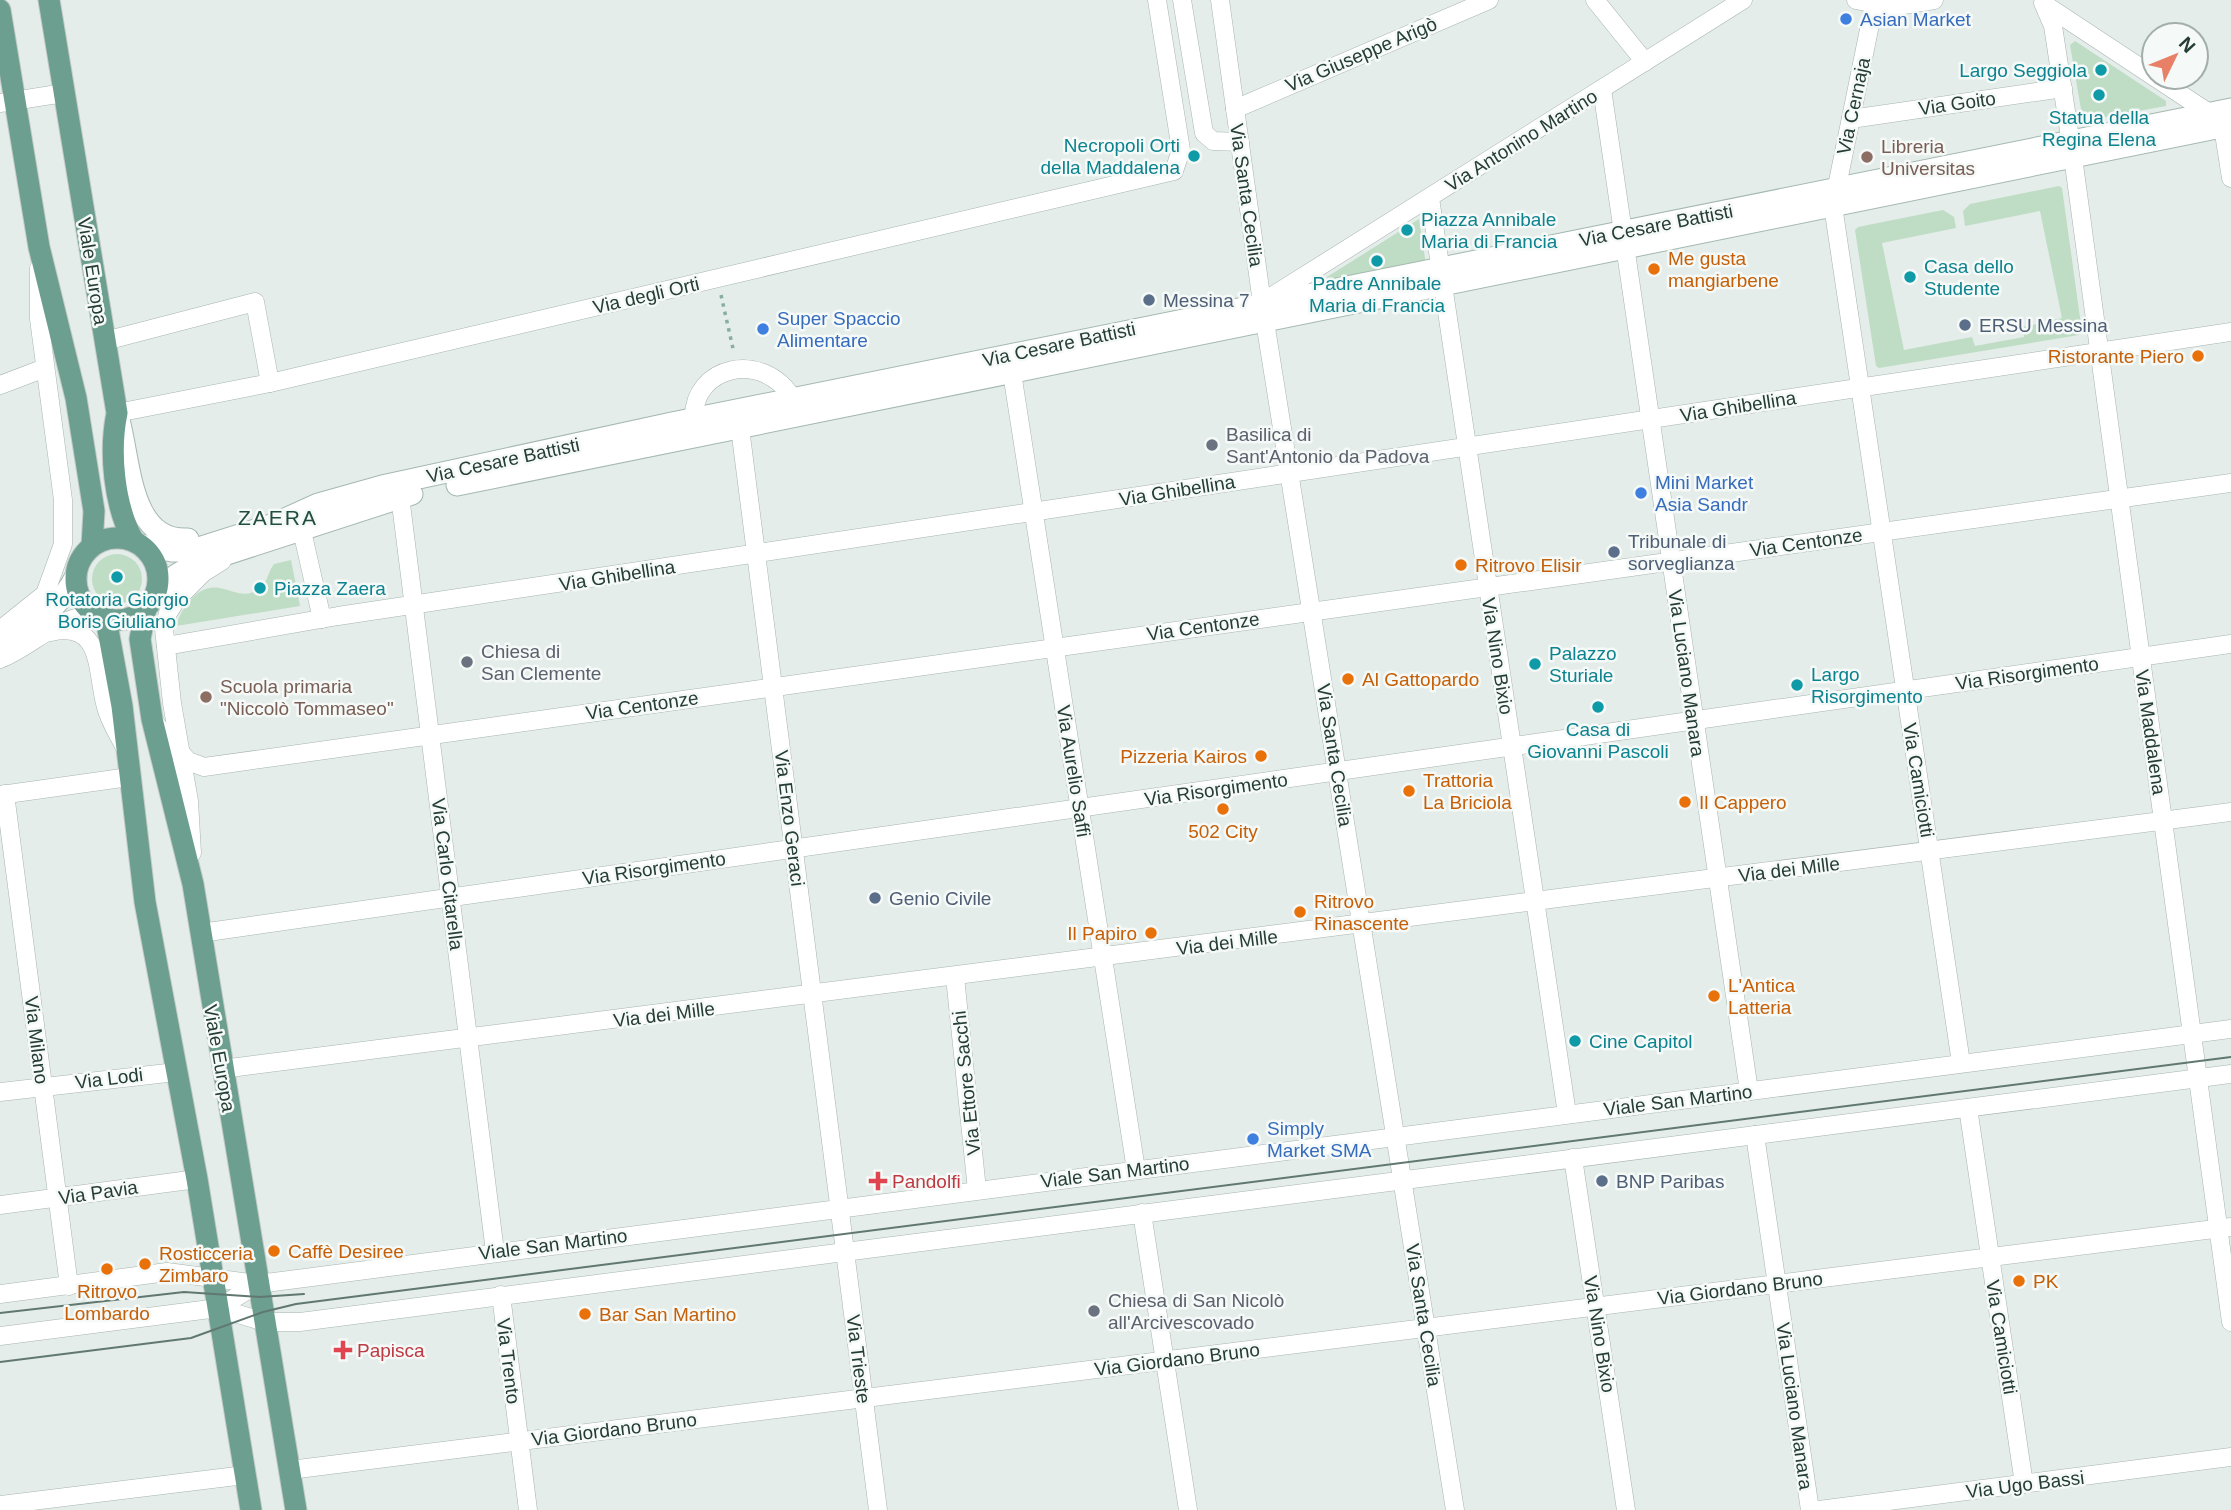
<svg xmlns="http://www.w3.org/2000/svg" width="2231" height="1510" font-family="Arial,sans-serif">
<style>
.green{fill:#bfdcc5}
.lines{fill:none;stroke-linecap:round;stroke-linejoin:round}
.street-casing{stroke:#a7b5af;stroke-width:19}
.secondary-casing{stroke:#a4b8b0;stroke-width:23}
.primary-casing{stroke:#c2c9c6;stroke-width:23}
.path{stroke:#87aea0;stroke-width:3.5;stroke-dasharray:3.5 5;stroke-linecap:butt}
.street{stroke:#fff;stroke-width:18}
.secondary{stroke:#fff;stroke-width:21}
.primary{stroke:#6c9f8f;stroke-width:21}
.tram{stroke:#607870;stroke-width:2}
.shop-dot{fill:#3f7fe0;stroke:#f5f9f7;stroke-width:2.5}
.culture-dot{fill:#0f9aa8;stroke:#f5f9f7;stroke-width:2.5}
.education-dot{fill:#8d6e63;stroke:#f5f9f7;stroke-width:2.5}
.food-dot{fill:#e8710a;stroke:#f5f9f7;stroke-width:2.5}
.service-dot{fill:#5c6f8a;stroke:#f5f9f7;stroke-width:2.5}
.worship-dot{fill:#6b7280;stroke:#f5f9f7;stroke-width:2.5}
.health-dot{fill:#e0444e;stroke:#f5f9f7;stroke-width:2.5}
.labels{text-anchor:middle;stroke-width:5;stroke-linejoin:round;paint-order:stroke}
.shop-label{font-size:19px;fill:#366cbe;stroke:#f5f9f7;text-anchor:start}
.street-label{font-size:19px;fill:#253d35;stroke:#f5f9f7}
.culture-label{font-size:19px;fill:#0d838f;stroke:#f5f9f7;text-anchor:start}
.education-label{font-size:19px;fill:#785e54;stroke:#f5f9f7;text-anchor:start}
.food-label{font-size:19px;fill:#c56008;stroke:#f5f9f7;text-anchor:start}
.service-label{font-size:19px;fill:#4e5e75;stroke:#f5f9f7;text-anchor:start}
.worship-label{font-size:19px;fill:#5b616d;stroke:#f5f9f7;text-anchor:start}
.health-label{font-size:19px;fill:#be3a42;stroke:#f5f9f7;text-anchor:start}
.neighbourhood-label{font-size:21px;letter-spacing:2px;fill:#224e41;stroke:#f5f9f7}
</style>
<rect width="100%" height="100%" fill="#e4ede9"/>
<g class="green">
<polygon points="2075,41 2166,101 2166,106 2083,121 2070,45"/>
<polygon points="2059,186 2062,188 2082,332 2079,335 1879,368 1876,366 1855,230 1858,227 1943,210 1954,217 1956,228 1882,243 1904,350 1972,337 1975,346 2024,337 2023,327 2062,318 2040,211 1965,226 1963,211 1970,204"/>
<polygon points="1419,219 1426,265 1324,282 1327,277"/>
<circle cx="117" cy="579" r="25"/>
<path d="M291,560L300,606L176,626C181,609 197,584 219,588C234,590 240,598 256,591C268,585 267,573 274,564Z"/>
</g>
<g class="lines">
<g class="street-casing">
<g id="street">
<polyline points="1182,0 1204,133 1213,141 1240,142"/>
<polyline points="1220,0 1262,303 1455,1510"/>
<polyline points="1595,0 1645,62"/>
<polyline points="1856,0 1891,7 1934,0"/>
<polyline points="2043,3 2053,26 2073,157 2231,1322"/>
<polyline points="2044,4 2209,113 2223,127 2231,178"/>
<polyline points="1874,5 1833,206 1961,1063"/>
<polyline points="1602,89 1749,1091"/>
<polyline points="0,103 64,93"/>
<polyline points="1235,109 1489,0"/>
<polyline points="1851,119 2063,88"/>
<polyline points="1430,198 1567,1114"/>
<polyline points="1266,300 1743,0"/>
<polyline points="105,341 255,302 270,383"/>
<polyline points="1012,373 1136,1170"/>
<polyline points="0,385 45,368"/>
<polyline points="117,413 270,383 1174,171 1181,150 1157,0"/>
<path d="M694,419C692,366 763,349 793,399"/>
<polyline points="740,428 878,1510"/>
<polyline points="400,496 495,1252"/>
<polyline points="302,531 322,619"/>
<polyline points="0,630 45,594 63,544 63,500 39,319 39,268"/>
<path d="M51,632C104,620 96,673 106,707C109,720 118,734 124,746"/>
<polyline points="166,646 338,616 2231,332"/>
<path d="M0,659C31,648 64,610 99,616"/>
<polyline points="153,721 188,761 204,767 2231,483"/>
<polyline points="5,794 69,1286"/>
<polyline points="0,795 129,777"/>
<polyline points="192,853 189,801 172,703 164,629 168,613 177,599 203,573 222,561"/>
<polyline points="201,933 2231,644"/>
<polyline points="955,977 977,1190"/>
<polyline points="222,1069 2231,812"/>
<polyline points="0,1092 176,1072"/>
<polyline points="1968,1108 2024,1484"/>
<polyline points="1755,1135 1810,1510"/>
<polyline points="1573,1158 1626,1510"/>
<polyline points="0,1205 197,1179"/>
<polyline points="1142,1213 1188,1510"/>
<polyline points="0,1294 167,1272 258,1284 2231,1029"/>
<polyline points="501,1295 528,1510"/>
<polyline points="218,1308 265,1322 300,1322 2231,1074"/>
<polyline points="0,1336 218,1308 258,1284"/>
<polyline points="290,1470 2231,1227"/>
<polyline points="0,1505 245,1475"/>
<polyline points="1819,1510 2231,1457"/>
</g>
</g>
<g class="secondary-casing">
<g id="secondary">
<path d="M117,413C131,456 127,542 188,539"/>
<polyline points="457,485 2231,125"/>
<polyline points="141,545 172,551 189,551 274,524 318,504 382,486 672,423 2231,109"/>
<polyline points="156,594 176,575 193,565 412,494"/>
<path d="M0,641C33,626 59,609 76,576"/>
</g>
</g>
<g class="primary-casing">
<g id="primary">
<path d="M49,0L117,413C109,452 114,505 133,540"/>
<polyline points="0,10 39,247 76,398 94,511 92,546"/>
<circle cx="117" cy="579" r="41"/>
<polyline points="146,608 140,639 152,719 193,884 296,1510"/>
<polyline points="106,619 122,706 145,902 197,1179 251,1510"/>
</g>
</g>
<polyline class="path" points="721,295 734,353"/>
<use href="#street" class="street"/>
<use href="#secondary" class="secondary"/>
<use href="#primary" class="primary"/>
<g class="tram">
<polyline points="0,1313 184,1292 260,1297 304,1294"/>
<polyline points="0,1362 191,1338 263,1312 296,1304 2231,1057"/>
</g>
</g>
<g class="shop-dot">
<circle cx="1846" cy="19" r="7"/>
<circle cx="763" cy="329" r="7"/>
<circle cx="1641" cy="493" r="7"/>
<circle cx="1253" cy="1139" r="7"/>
</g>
<g class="culture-dot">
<circle cx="2101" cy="70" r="7"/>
<circle cx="2099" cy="95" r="7"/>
<circle cx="1194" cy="156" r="7"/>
<circle cx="1407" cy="230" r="7"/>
<circle cx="1377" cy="261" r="7"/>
<circle cx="1910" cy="277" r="7"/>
<circle cx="117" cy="577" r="7"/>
<circle cx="260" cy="588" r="7"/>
<circle cx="1535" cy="664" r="7"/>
<circle cx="1797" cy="685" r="7"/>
<circle cx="1598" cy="707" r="7"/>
<circle cx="1575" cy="1041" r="7"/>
</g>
<g class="education-dot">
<circle cx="1867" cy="157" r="7"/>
<circle cx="206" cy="697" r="7"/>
</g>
<g class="food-dot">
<circle cx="1654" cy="269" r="7"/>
<circle cx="2198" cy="356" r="7"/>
<circle cx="1461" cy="565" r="7"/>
<circle cx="1348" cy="679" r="7"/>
<circle cx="1261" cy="756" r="7"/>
<circle cx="1409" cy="791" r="7"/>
<circle cx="1685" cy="802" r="7"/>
<circle cx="1223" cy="809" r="7"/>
<circle cx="1300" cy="912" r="7"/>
<circle cx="1151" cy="933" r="7"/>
<circle cx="1714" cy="996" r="7"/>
<circle cx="274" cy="1251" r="7"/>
<circle cx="145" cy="1264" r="7"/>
<circle cx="107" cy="1269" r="7"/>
<circle cx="2019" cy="1281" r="7"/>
<circle cx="585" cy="1314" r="7"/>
</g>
<g class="service-dot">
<circle cx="1149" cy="300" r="7"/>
<circle cx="1965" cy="325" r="7"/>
<circle cx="1614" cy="552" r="7"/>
<circle cx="875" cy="898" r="7"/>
<circle cx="1602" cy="1181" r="7"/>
</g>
<g class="worship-dot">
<circle cx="1212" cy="445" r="7"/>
<circle cx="467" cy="662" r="7"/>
<circle cx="1094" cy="1311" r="7"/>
</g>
<g class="health-dot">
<path d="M874.5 1170.5h7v7h7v7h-7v7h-7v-7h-7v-7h7z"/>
<path d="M339.5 1339.5h7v7h7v7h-7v7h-7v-7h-7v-7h7z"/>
</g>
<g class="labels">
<g class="shop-label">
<text x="1860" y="26">Asian Market</text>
<text x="777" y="325">Super Spaccio<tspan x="777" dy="22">Alimentare</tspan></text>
<text x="1655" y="489">Mini Market<tspan x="1655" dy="22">Asia Sandr</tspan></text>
<text x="1267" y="1135">Simply<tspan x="1267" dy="22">Market SMA</tspan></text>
</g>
<g class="street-label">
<text transform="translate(1361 54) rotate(-23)" y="7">Via Giuseppe Arigò</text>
<text transform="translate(1957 103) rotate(-8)" y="7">Via Goito</text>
<text transform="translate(1853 106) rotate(-78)" y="7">Via Cernaja</text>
<text transform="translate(1521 140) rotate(-32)" y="7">Via Antonino Martino</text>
<text transform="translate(1247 195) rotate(82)" y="7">Via Santa Cecilia</text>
<text transform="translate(1656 225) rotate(-11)" y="7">Via Cesare Battisti</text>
<text transform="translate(93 271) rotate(81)" y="7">Viale Europa</text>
<text transform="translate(646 295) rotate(-13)" y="7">Via degli Orti</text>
<text transform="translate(1059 344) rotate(-12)" y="7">Via Cesare Battisti</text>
<text transform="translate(1738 406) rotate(-9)" y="7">Via Ghibellina</text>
<text transform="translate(503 460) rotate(-12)" y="7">Via Cesare Battisti</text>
<text transform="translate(1177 490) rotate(-9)" y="7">Via Ghibellina</text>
<text transform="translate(1806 542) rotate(-8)" y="7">Via Centonze</text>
<text transform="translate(617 575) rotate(-9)" y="7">Via Ghibellina</text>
<text transform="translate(1203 626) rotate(-8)" y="7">Via Centonze</text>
<text transform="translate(1498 656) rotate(81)" y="7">Via Nino Bixio</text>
<text transform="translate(1687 673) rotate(82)" y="7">Via Luciano Manara</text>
<text transform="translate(2027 673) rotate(-8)" y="7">Via Risorgimento</text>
<text transform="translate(642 705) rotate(-8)" y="7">Via Centonze</text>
<text transform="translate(2151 732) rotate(82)" y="7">Via Maddalena</text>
<text transform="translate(1335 755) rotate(81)" y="7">Via Santa Cecilia</text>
<text transform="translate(1074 771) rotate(81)" y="7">Via Aurelio Saffi</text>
<text transform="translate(1919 780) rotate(81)" y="7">Via Camiciotti</text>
<text transform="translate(1216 789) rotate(-8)" y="7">Via Risorgimento</text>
<text transform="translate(790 818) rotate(83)" y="7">Via Enzo Geraci</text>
<text transform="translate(654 868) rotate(-8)" y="7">Via Risorgimento</text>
<text transform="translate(1789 869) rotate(-7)" y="7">Via dei Mille</text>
<text transform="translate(448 874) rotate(83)" y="7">Via Carlo Citarella</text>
<text transform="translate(1227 942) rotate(-7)" y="7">Via dei Mille</text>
<text transform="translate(664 1014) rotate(-7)" y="7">Via dei Mille</text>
<text transform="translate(37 1040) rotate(83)" y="7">Via Milano</text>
<text transform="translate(220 1058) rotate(80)" y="7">Viale Europa</text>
<text transform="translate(109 1078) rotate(-7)" y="7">Via Lodi</text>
<text transform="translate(966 1083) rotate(-96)" y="7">Via Ettore Sacchi</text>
<text transform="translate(1678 1100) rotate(-7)" y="7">Viale San Martino</text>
<text transform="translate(1115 1172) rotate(-7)" y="7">Viale San Martino</text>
<text transform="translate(98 1192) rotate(-8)" y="7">Via Pavia</text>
<text transform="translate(553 1244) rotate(-7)" y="7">Viale San Martino</text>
<text transform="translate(1740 1288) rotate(-7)" y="7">Via Giordano Bruno</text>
<text transform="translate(1424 1315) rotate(81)" y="7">Via Santa Cecilia</text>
<text transform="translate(1600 1334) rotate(81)" y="7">Via Nino Bixio</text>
<text transform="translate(2002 1337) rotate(81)" y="7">Via Camiciotti</text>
<text transform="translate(859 1359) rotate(83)" y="7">Via Trieste</text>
<text transform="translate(1177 1359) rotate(-7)" y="7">Via Giordano Bruno</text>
<text transform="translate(509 1361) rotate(83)" y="7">Via Trento</text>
<text transform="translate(1795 1406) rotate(82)" y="7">Via Luciano Manara</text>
<text transform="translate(614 1429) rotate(-7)" y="7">Via Giordano Bruno</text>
<text transform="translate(2025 1484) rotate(-7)" y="7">Via Ugo Bassi</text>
</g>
<g class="culture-label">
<text x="2087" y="77" text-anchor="end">Largo Seggiola</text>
<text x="2099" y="124" text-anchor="middle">Statua della<tspan x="2099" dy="22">Regina Elena</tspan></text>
<text x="1180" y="152" text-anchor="end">Necropoli Orti<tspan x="1180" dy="22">della Maddalena</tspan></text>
<text x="1421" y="226">Piazza Annibale<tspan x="1421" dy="22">Maria di Francia</tspan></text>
<text x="1924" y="273">Casa dello<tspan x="1924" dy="22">Studente</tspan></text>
<text x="1377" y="290" text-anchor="middle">Padre Annibale<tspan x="1377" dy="22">Maria di Francia</tspan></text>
<text x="274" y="595">Piazza Zaera</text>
<text x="117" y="606" text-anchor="middle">Rotatoria Giorgio<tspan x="117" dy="22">Boris Giuliano</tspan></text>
<text x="1549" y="660">Palazzo<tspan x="1549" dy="22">Sturiale</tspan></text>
<text x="1811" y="681">Largo<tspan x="1811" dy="22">Risorgimento</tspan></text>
<text x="1598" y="736" text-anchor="middle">Casa di<tspan x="1598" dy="22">Giovanni Pascoli</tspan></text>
<text x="1589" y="1048">Cine Capitol</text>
</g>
<g class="education-label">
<text x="1881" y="153">Libreria<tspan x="1881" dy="22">Universitas</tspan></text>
<text x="220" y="693">Scuola primaria<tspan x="220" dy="22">"Niccolò Tommaseo"</tspan></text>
</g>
<g class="food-label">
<text x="1668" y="265">Me gusta<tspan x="1668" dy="22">mangiarbene</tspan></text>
<text x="2184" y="363" text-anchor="end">Ristorante Piero</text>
<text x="1475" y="572">Ritrovo Elisir</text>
<text x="1362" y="686">Al Gattopardo</text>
<text x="1247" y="763" text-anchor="end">Pizzeria Kairos</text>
<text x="1423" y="787">Trattoria<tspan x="1423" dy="22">La Briciola</tspan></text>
<text x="1699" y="809">Il Cappero</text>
<text x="1223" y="838" text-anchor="middle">502 City</text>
<text x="1314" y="908">Ritrovo<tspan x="1314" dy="22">Rinascente</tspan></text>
<text x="1137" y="940" text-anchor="end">Il Papiro</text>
<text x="1728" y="992">L'Antica<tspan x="1728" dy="22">Latteria</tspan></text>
<text x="288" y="1258">Caffè Desiree</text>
<text x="159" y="1260">Rosticceria<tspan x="159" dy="22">Zimbaro</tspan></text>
<text x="2033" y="1288">PK</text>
<text x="107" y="1298" text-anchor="middle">Ritrovo<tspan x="107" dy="22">Lombardo</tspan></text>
<text x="599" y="1321">Bar San Martino</text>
</g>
<g class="service-label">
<text x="1163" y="307">Messina 7</text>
<text x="1979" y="332">ERSU Messina</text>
<text x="1628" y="548">Tribunale di<tspan x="1628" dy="22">sorveglianza</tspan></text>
<text x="889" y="905">Genio Civile</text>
<text x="1616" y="1188">BNP Paribas</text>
</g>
<g class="worship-label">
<text x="1226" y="441">Basilica di<tspan x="1226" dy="22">Sant'Antonio da Padova</tspan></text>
<text x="481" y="658">Chiesa di<tspan x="481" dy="22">San Clemente</tspan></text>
<text x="1108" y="1307">Chiesa di San Nicolò<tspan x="1108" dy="22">all'Arcivescovado</tspan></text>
</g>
<g class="health-label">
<text x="892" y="1188">Pandolfi</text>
<text x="357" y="1357">Papisca</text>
</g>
<g class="neighbourhood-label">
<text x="278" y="525">ZAERA</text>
</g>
</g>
<g transform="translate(2175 56) rotate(47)"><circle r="33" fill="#f5f9f7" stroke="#a2aea9" stroke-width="2"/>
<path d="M0-5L12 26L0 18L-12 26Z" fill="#e88068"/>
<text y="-10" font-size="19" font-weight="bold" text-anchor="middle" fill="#253d35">N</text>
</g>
</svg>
